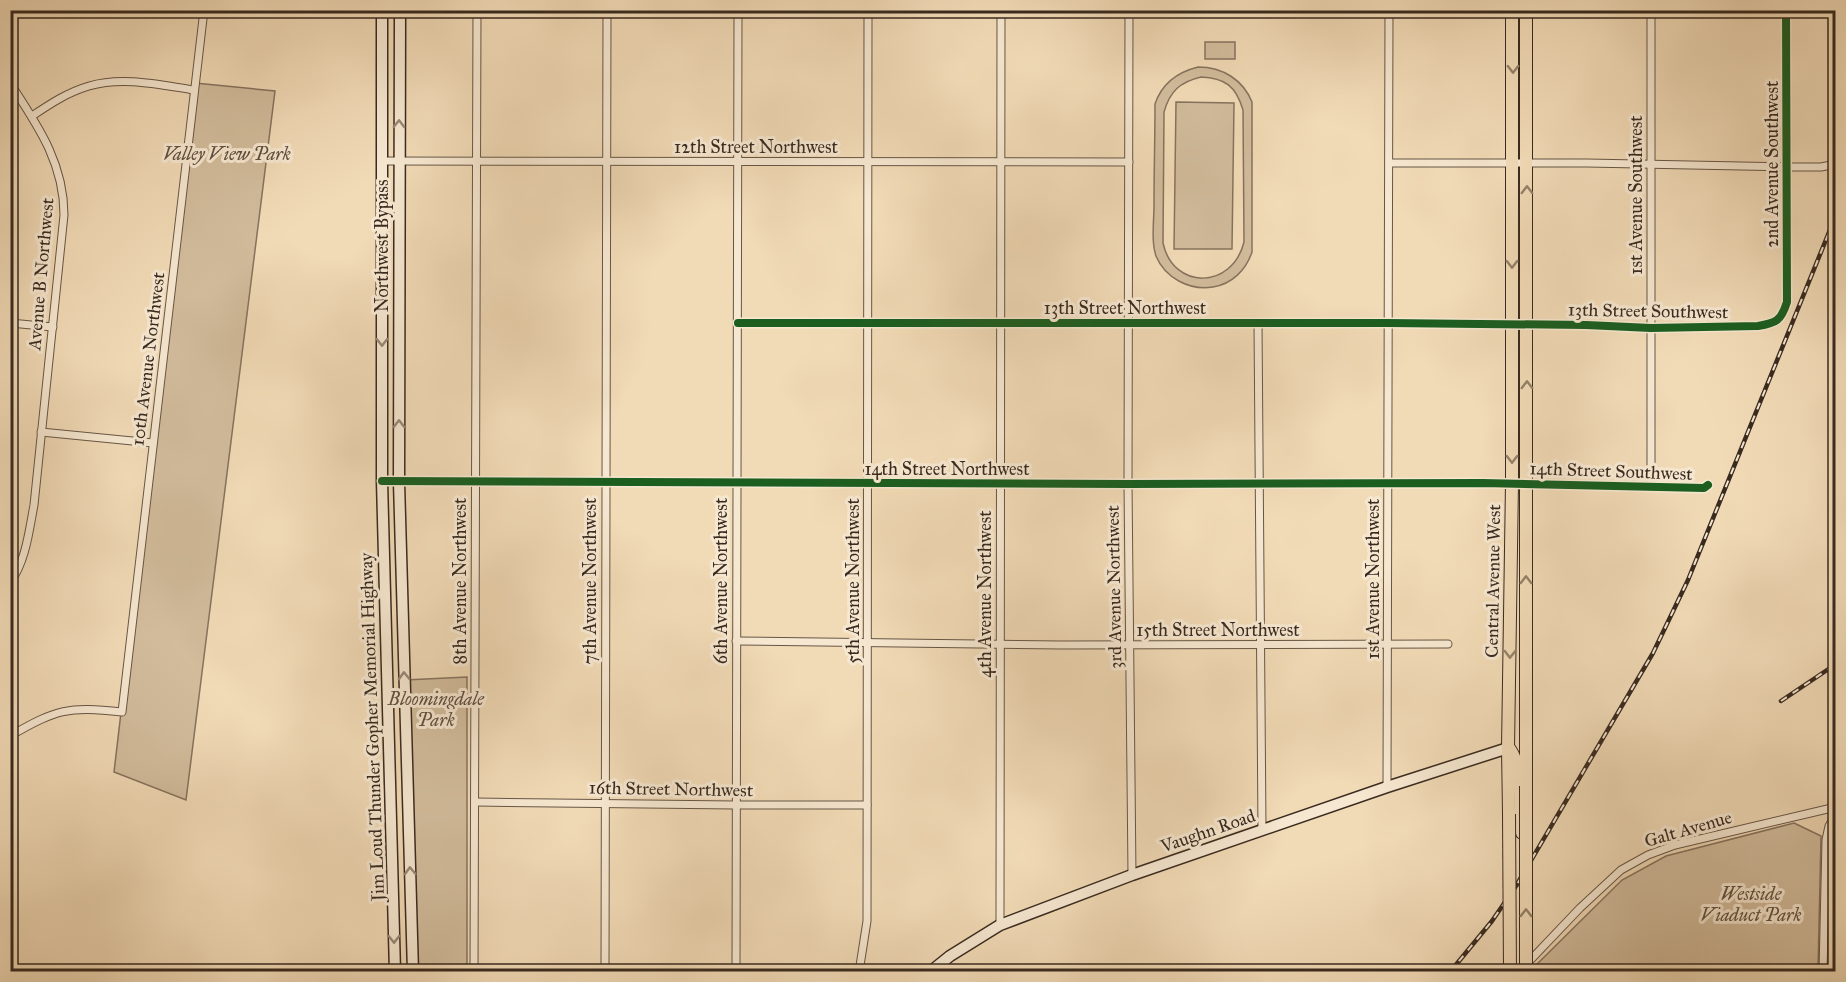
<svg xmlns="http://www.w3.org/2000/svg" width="1846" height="982" font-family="'IM FELL Great Primer',serif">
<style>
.green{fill:#d2bc9c;stroke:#86735e;stroke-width:1.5;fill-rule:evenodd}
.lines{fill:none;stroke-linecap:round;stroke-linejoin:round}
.street-casing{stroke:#675645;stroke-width:9}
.secondary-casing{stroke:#392a1f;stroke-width:13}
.highway-casing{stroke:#392a1f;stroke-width:14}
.street{stroke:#f6e7d0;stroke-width:7}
.secondary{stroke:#f6e7d0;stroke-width:10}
.highway{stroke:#f1dab6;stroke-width:12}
.rail-casing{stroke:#392a1f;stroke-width:4.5}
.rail{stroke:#f6e7d0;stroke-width:2;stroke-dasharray:7;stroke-linecap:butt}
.highway-bridge-casing{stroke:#392a1f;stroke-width:14;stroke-linecap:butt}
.highway-bridge{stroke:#f1dab6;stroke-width:12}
.cycleway-casing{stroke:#f6e7d0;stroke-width:11}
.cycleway{stroke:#1b5e20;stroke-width:8}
.oneway{stroke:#95826a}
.oneway2{stroke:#988878}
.labels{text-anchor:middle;stroke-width:6;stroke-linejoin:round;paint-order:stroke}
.street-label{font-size:18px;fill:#392a1f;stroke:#f6e7d0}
.park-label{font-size:18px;font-style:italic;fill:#5f4e3e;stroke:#f6e7d0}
</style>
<rect width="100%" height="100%" fill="#f1dab6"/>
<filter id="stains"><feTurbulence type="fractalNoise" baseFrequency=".00333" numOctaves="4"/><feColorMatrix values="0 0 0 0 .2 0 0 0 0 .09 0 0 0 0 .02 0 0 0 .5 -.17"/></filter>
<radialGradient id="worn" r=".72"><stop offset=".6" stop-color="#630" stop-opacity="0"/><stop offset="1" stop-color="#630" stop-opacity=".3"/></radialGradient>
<g class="green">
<rect x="1205" y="42" width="30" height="17"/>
<path d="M1198,67C1223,67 1243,80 1252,102V252C1246,270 1232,284 1213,287C1190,291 1165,278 1156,256C1151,241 1154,222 1154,205C1154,171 1155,138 1155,104C1162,83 1178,72 1198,67ZM1201,77C1225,78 1236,86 1243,110L1244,242C1232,290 1173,290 1163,243L1164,112C1170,91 1180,82 1201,77Z"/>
<polygon points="195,83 275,91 186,800 114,772"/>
<polygon points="1176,102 1234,103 1232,249 1174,249"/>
<polygon points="467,677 467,971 418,971 405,680"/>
<polygon points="1794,823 1821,836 1818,971 1532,972 1532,969 1622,880 1666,856"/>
</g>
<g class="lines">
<g class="street-casing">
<g id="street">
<polyline points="1129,10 1128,484 1132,875"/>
<polyline points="1651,10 1651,487"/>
<path d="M10,83C38,126 64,163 64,215L34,505C29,531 26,561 10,583"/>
<path d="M32,116C50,104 68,92 89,86C123,76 160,85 194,90"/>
<polyline points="383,161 1129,162"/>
<polyline points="1389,163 1587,163 1787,167 1821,167 1836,164"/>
<polyline points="10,323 53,327"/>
<path d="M738,323H1388L1586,325L1651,328L1758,326C1776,323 1781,321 1787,302L1786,10"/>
<polyline points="1258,323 1262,830"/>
<polyline points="41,432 153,443"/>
<polyline points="382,481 1128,484 1483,483 1704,488 1708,485"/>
<polyline points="736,641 1061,645 1448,644"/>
<path d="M10,736C57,709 68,706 122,712L204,10"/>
<polyline points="1387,787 1389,10"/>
<polyline points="475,802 735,805 867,805"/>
<polyline points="1000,925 1001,10"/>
<polyline points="474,972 477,10"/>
<polyline points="605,972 607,10"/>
<polyline points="736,972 738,10"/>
<polyline points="859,972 867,921 868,10"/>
<polyline points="1519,972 1580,908 1621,870 1648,855 1675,845 1836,807"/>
<polyline points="1823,972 1826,840 1829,826 1836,814"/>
</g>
</g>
<g class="secondary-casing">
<g id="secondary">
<polyline points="382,10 382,481 395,972"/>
<polyline points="400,10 399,482 413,972"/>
<polyline points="930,972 950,956 1000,925 1132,875 1387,787 1508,748"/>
</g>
</g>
<g class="highway-casing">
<g id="highway">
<path d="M1509,748C1525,770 1518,805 1522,833"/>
<polyline points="1526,786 1526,10"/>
<polyline points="1509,814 1508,748 1512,483 1512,10"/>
</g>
</g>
<use href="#street" class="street"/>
<use href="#secondary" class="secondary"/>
<use href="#highway" class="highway"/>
<g class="rail-casing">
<g id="rail">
<polyline points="1781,701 1836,664"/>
<polyline points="1450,972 1492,921 1516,886 1653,653 1688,580 1836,215"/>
</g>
</g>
<use href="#rail" class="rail"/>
<g class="highway-bridge-casing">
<g id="highway-bridge">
<polyline points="1526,786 1526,972"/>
<polyline points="1509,814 1510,972"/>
</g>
</g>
<use href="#highway-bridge" class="highway-bridge"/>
<g class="cycleway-casing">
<g id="cycleway">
<path d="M738,323H1388L1586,325L1651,328L1758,326C1776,323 1781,321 1787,302L1786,10"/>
<polyline points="382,481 1128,484 1483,483 1704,488 1708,485"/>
</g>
</g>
<use href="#cycleway" class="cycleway"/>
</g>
<defs><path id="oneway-chevron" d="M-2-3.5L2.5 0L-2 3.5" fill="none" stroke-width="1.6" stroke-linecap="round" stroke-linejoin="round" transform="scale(1.5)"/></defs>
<g class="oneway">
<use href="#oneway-chevron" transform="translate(1513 69) rotate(90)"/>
<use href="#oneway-chevron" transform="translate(1527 190) rotate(-90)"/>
<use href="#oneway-chevron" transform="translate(1512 264) rotate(90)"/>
<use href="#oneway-chevron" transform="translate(1527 385) rotate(-90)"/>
<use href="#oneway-chevron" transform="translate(1512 459) rotate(90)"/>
<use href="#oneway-chevron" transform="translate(1526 580) rotate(-90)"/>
<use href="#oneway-chevron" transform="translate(1510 654) rotate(91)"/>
<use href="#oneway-chevron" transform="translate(1526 913) rotate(-90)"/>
</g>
<g class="oneway2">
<use href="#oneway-chevron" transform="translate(399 124) rotate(-89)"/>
<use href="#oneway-chevron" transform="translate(382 342) rotate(90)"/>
<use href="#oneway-chevron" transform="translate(399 424) rotate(-90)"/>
<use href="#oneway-chevron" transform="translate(404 676) rotate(-92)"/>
<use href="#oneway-chevron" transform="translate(410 871) rotate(-92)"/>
<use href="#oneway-chevron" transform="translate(394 939) rotate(89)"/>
</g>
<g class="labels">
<g class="street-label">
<text x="756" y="153">12th Street Northwest</text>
<text transform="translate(1772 164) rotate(-90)" y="6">2nd Avenue Southwest</text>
<text transform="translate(1636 195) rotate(-90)" y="6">1st Avenue Southwest</text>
<text transform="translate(382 246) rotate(-90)" y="6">Northwest Bypass</text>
<text transform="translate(41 274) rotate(-85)" y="6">Avenue B Northwest</text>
<text x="1125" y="314">13th Street Northwest</text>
<text transform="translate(1648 311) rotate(1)" y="6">13th Street Southwest</text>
<text transform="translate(148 359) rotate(-83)" y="6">10th Avenue Northwest</text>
<text x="947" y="475">14th Street Northwest</text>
<text transform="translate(1611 471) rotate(2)" y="6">14th Street Southwest</text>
<text transform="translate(1373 579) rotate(-90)" y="6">1st Avenue Northwest</text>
<text transform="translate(460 581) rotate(-90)" y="6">8th Avenue Northwest</text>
<text transform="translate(590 581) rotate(-90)" y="6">7th Avenue Northwest</text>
<text transform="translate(721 581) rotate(-90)" y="6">6th Avenue Northwest</text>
<text transform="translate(853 581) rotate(-90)" y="6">5th Avenue Northwest</text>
<text transform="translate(1493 581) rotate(-89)" y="6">Central Avenue West</text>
<text transform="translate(1114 587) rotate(-91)" y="6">3rd Avenue Northwest</text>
<text transform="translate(985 594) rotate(-90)" y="6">4th Avenue Northwest</text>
<text x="1218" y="636">15th Street Northwest</text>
<text transform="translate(372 727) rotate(-92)" y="6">Jim Loud Thunder Gopher Memorial Highway</text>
<text transform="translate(671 789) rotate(1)" y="6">16th Street Northwest</text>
<text transform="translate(1688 829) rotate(-16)" y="6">Galt Avenue</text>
<text transform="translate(1208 831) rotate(-19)" y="6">Vaughn Road</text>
</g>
<g class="park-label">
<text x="227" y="160">Valley View Park</text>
<text x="436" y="705">Bloomingdale<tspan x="436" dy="21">Park</tspan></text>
<text x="1751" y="900">Westside<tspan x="1751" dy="21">Viaduct Park</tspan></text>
</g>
</g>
<rect width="1846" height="982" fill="none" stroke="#f1dab6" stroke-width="36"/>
<rect x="12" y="12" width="1822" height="958" fill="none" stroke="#392a1f" stroke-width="3"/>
<rect x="18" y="18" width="1810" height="946" fill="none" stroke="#392a1f" stroke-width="1.5"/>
<rect width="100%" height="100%" filter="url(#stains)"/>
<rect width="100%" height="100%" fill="url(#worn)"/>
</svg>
